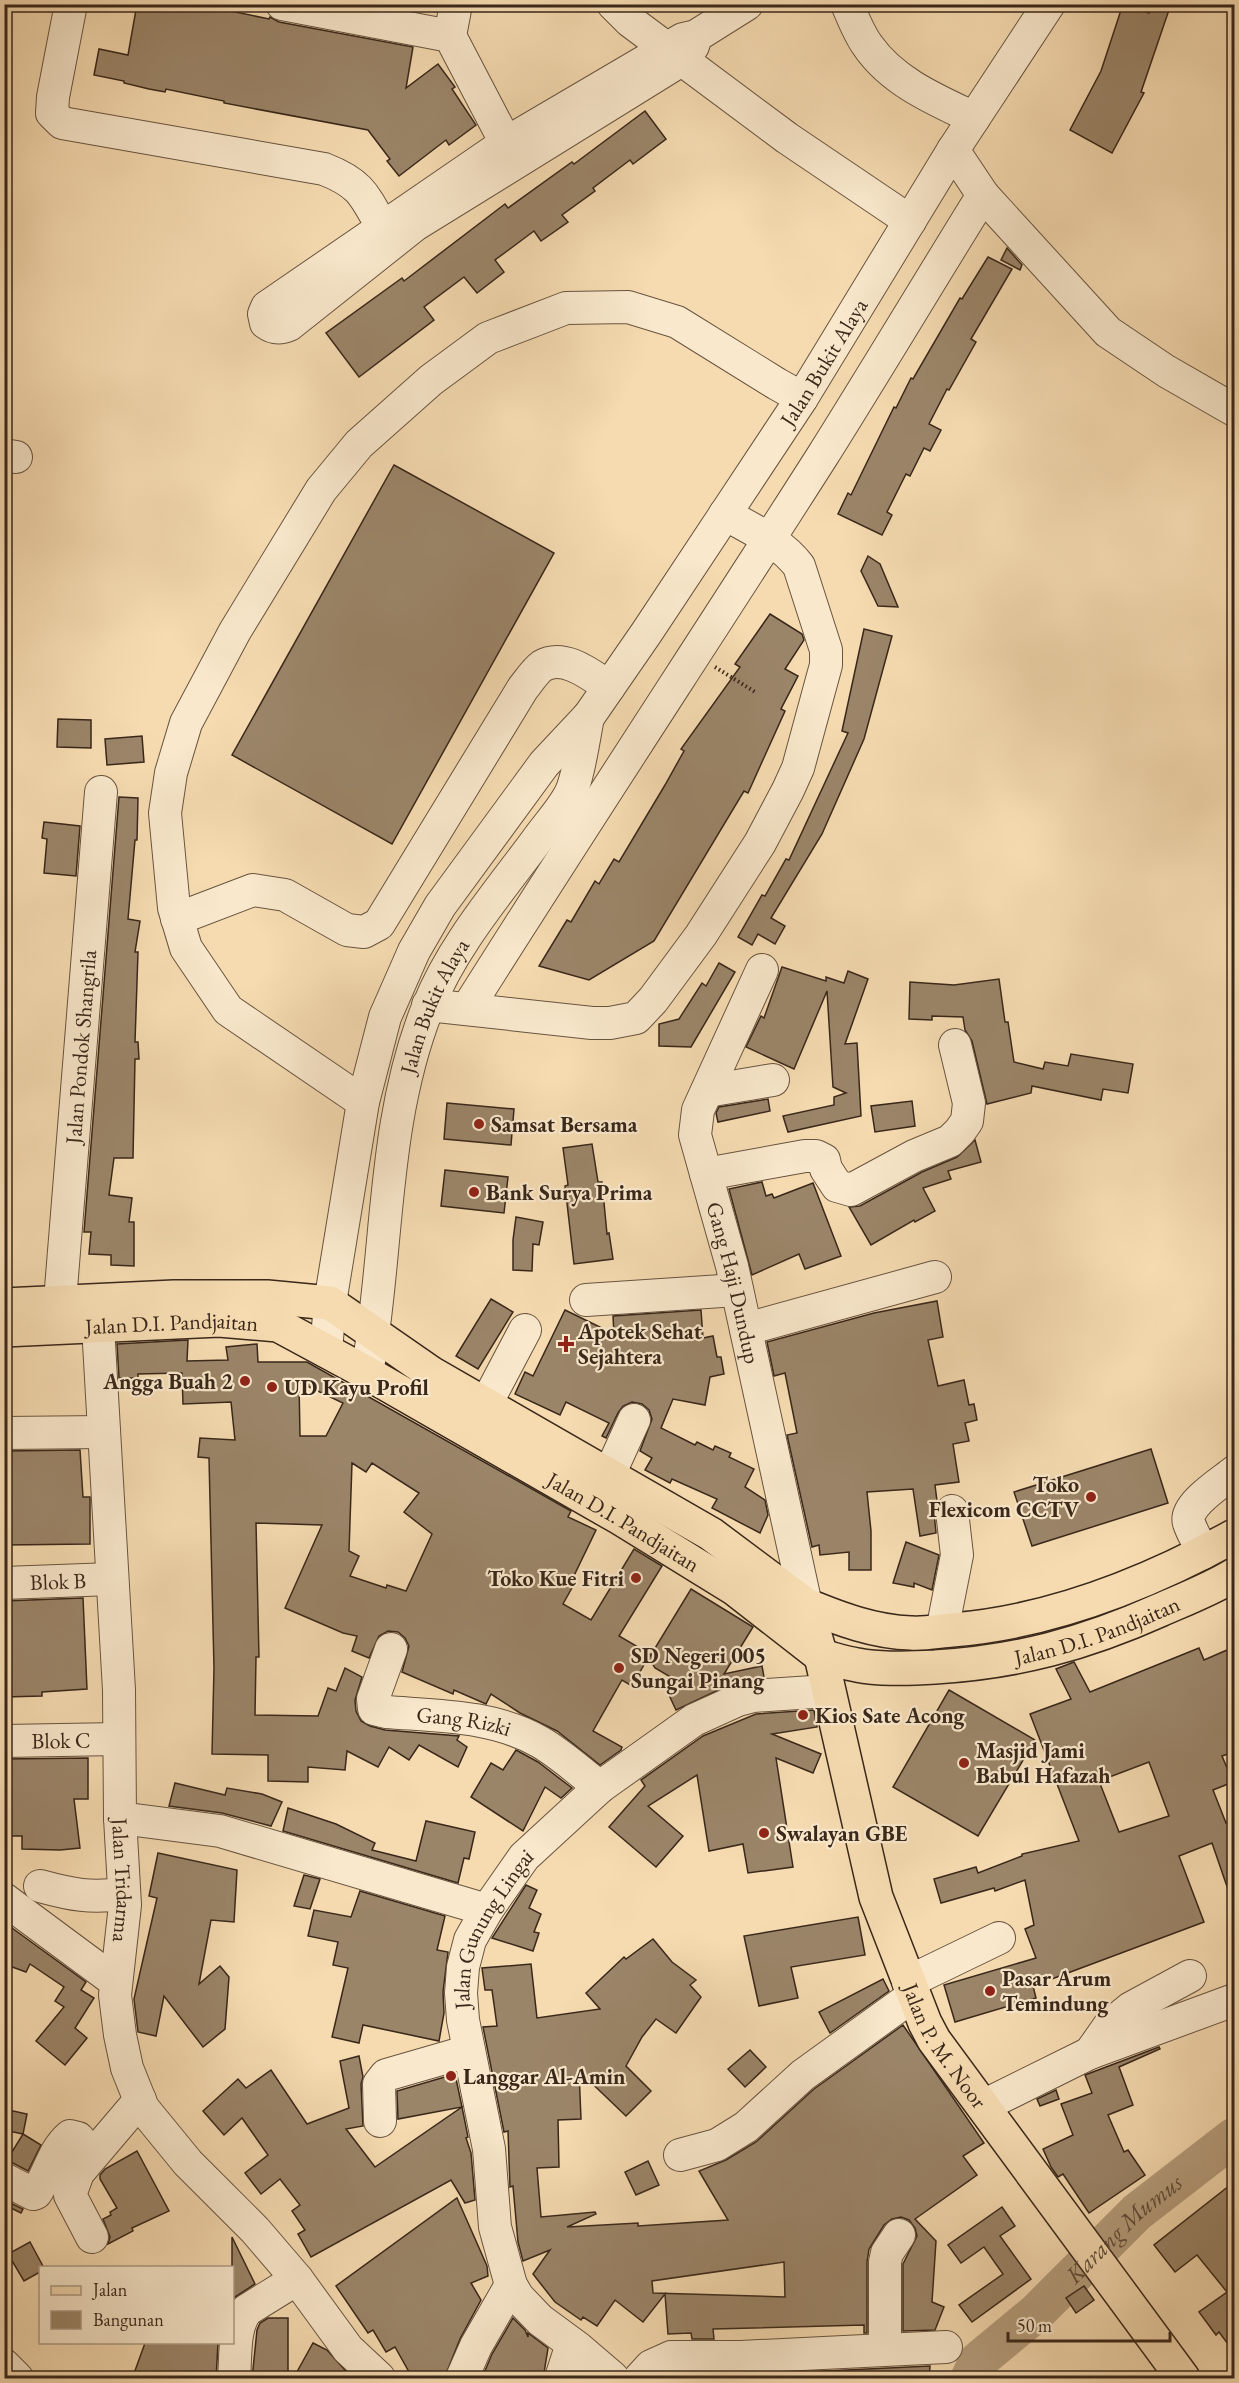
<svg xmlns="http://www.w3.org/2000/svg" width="1239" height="2383" font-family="'EB Garamond',serif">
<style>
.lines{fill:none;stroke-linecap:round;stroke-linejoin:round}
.river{stroke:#b69e7e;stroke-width:39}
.building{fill:#9b8569;stroke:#39271a;stroke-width:1.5;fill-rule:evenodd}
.minor-casing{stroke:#685440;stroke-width:34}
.major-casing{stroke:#39271a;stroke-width:36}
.highway-casing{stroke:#39271a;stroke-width:36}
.path{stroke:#39271a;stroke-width:4;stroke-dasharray:1.5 3;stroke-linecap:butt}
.minor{stroke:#f9e8cc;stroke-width:32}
.major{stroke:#f6dbb1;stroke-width:33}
.highway{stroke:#f6dbb1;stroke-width:33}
.poi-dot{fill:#8f2418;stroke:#f9e8cc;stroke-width:2}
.labels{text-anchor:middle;stroke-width:4.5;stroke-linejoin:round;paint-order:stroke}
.street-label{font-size:22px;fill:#39271a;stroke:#f9e8cc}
.poi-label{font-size:22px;font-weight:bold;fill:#39271a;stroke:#f9e8cc;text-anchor:start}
.water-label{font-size:24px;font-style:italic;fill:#5e4b38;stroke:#f9e8cc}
</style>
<rect width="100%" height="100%" fill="#f6dbb1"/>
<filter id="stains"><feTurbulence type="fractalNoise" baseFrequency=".00333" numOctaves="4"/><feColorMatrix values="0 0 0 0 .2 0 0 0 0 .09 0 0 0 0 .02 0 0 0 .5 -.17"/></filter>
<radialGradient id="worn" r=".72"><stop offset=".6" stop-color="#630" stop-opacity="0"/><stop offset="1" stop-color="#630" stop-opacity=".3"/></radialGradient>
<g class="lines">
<path class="river" id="s1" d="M970,2378L978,2361L1036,2313L1137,2212L1234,2137"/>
</g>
<g class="building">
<polygon points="137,4 222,4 221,9 269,19 270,17 279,22 413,47 406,88 438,64 455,87 452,89 476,125 449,145 446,140 399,176 387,161 390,159 368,130 224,103 224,101 166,89 165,92 149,89 124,83 124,81 94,75 99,49 128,55"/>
<polygon points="1123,4 1149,13 1152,4 1171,4 1141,92 1144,93 1112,153 1070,130 1101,71"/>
<polygon points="645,111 666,139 633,164 630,160 593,188 595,191 562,215 568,222 541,241 534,231 495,260 504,272 477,293 464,277 424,307 434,320 359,377 326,333 402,278 404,281 505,204 508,208 572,162 574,164"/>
<polygon points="1007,248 1022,265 1020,270 1001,260"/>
<polygon points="988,257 1012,269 971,339 976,342 949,390 947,389 929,424 941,430 930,451 924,448 910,476 906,474 887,512 892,515 882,535 838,514 848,493 851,495 894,407 896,408 911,378 913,379 960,298 962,299"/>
<polygon points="394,465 554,553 392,844 232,755"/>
<polygon points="868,556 880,564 898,607 878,606 861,571"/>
<polygon points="770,614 802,634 804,640 785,669 798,676 781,709 785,711 748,793 744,791 654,941 589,980 539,966 567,920 571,922 595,881 599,884 614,859 619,862 665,785 684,751 681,749 740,667 735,664"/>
<polygon points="864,629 892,636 864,739 822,834 771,918 785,926 775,944 758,934 752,945 738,937 762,895 765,896 786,859 789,860 848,733 842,731"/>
<polygon points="58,719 91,720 91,748 57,747"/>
<polygon points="142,736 144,762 107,765 105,739"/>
<polygon points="119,797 138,798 137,840 135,840 128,919 140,921 135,952 138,952 135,1042 138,1042 139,1059 135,1059 133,1158 114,1158 109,1195 132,1198 129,1222 134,1222 134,1266 111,1265 111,1255 89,1254 91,1232 84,1232"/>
<polygon points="44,822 80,826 76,876 44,873 47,839 42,838"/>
<polygon points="719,963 735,972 691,1047 659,1046 659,1024 679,1019 702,983 706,986"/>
<polygon points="782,967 826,981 826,977 844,983 848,971 868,979 845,1044 857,1043 861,1116 788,1132 783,1116 834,1105 834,1097 846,1093 833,1087 827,991 794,1069 746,1047 761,1016 764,1018"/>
<polygon points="999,979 1005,1022 1008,1022 1014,1062 1043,1069 1045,1062 1068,1066 1071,1054 1133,1064 1128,1093 1103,1089 1101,1100 1032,1086 1031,1093 987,1104 972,1041 965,1030 963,1017 932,1016 932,1020 909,1019 910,982 954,985"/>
<polygon points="768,1099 770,1111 718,1122 716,1113 719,1107"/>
<polygon points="912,1101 915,1126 875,1132 871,1106"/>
<polygon points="447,1103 514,1109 511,1145 444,1139"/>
<polygon points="975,1140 981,1162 948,1171 951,1179 923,1188 935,1211 915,1222 914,1220 871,1245 849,1207 860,1206 922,1172 957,1157"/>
<polygon points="592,1144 598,1182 602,1182 607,1234 609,1233 613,1259 574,1264 565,1186 568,1185 563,1148"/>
<polygon points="445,1170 508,1177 504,1213 441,1206"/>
<polygon points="762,1182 766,1196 772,1194 774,1198 813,1183 841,1256 805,1269 799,1254 752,1275 729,1189"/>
<polygon points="516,1217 543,1222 539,1245 533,1244 532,1271 513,1270 513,1240"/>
<polygon points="491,1299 513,1312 478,1369 456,1356"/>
<polygon points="937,1301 943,1337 928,1340 938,1386 964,1380 969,1405 974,1404 977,1420 965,1423 969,1441 953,1444 959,1482 935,1485 937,1501 934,1512 936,1533 920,1536 913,1489 867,1492 871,1531 871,1570 849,1570 849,1552 820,1555 819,1545 812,1547 787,1435 797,1433 785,1373 774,1376 767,1342 874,1313"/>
<polygon points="565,1310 614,1334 613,1316 701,1310 703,1338 713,1336 717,1357 721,1357 724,1374 710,1377 705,1405 673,1399 661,1428 695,1445 697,1442 713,1450 715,1446 731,1453 729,1457 754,1469 745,1487 765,1500 768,1515 760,1533 712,1508 717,1499 672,1479 670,1483 645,1470 652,1458 640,1451 652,1419 649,1410 642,1404 632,1402 623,1406 618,1413 606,1438 602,1436 609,1423 566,1402 560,1415 515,1394 525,1372 533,1376"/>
<path d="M188,1340L187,1361L228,1360L226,1347L257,1344L258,1362H307L571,1511L568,1517L596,1530L570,1584L573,1586L563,1604L591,1620L634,1549L662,1566L619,1636L650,1654L632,1686L622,1680L593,1731L622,1747L621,1750L600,1765L557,1731L520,1713L491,1694L486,1704L454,1690L453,1694L402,1672L409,1646L405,1638L398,1632L388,1631L379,1636L369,1658L352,1651L357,1636L343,1633L285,1608L322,1525L256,1523L259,1657H256L255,1715L318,1716L328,1688L336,1691L345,1668L362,1677L355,1700L356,1711L361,1721L370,1726L385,1730L459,1736L457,1740L467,1747L458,1767L419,1745L409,1760L389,1747L378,1767L347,1751L345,1770L308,1767V1782L268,1781V1755L212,1754L214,1668L209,1458L198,1457L200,1438L235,1440L231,1402L183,1404L182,1373L138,1374V1378H119L117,1344ZM299,1382L343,1403L326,1436H300ZM352,1463L366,1472L372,1463L419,1493L404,1512L432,1534L406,1591L387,1585L386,1588L350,1576L359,1556L349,1551Z"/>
<polygon points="1151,1449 1168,1503 1032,1546 1014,1492"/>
<polygon points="80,1450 83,1497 90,1497 90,1544 4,1545 4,1451"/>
<polygon points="906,1542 939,1555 932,1590 914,1583 914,1587 893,1583"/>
<polygon points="691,1589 753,1627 724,1674 762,1666 764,1677 731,1684 676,1710 669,1695 686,1686 655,1668 649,1658"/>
<polygon points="83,1598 87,1689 42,1692 42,1696 4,1697 4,1601"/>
<path d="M1234,1647V1752L1222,1756L1233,1782L1213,1790L1226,1823L1234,1820V1900L1232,1901L1212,1843L1179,1856L1204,1922L1033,1986L1036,1998L955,2022L944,1985L1036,1958L1025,1929L1034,1925L1025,1880L995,1891L994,1888L941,1903L934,1879L976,1867L978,1873L1022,1856V1854L1079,1841L1030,1714L1071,1699L1056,1669L1074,1662L1090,1692L1199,1648L1204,1660ZM1149,1762L1169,1816L1119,1832L1099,1781Z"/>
<polygon points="949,1690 1035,1740 978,1836 893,1787"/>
<polygon points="814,1710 817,1727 772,1734 821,1754 813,1773 776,1758 793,1867 748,1873 743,1844 709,1851 697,1775 648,1806 683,1836 656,1867 609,1827 645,1786 641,1780 703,1736 756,1714"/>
<polygon points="516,1750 538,1762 572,1788 561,1798 545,1787 523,1831 471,1797 491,1763 503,1770"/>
<polygon points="88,1758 88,1799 74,1799 80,1848 60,1850 22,1849 22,1836 4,1836 4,1759"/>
<polygon points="175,1783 225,1795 227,1788 262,1794 282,1802 271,1826 222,1813 169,1806"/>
<polygon points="288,1808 336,1824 375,1843 372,1850 416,1861 426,1821 475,1832 469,1859 464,1858 458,1883 283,1831"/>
<polygon points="158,1853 237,1870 234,1922 211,1920 199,1984 220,1966 229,1977 225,2029 203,2047 164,1996 156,2036 138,2032 134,1999 157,1898 149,1896"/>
<polygon points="304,1875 320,1879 310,1909 294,1906"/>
<polygon points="526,1885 537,1890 529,1908 541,1914 534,1932 539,1933 533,1951 492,1938"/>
<polygon points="360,1891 445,1916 437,1950 448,1952 443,1992 444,2013 439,2041 363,2025 359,2043 332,2037 348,1968 333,1965 338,1942 308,1936 314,1910 351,1917"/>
<polygon points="858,1917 865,1955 791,1967 798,1998 759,2006 744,1936"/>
<polygon points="12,1928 86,1982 81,1990 94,1998 75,2028 87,2038 65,2065 36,2041 64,2007 55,2001 64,1987 30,1964 26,1972 4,1964 4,1947"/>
<path d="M653,1939L672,1962L696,1980L690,1985L701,1997L676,2033L656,2019L642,2037L626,2066L651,2091L626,2116L579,2071L581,2119L558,2120L559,2167L537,2168L541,2217L595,2212L596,2214L567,2227L638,2223V2226L728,2220L699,2171L726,2160L756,2142L814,2089L903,2025L984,2143L963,2156L977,2175L915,2219L936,2241L932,2302L944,2307L935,2330L903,2331V2264L917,2236L915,2228L909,2220L901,2217L892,2219L884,2225L869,2249L867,2262V2333H864V2325L713,2329L714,2339H692L691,2333L668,2334L665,2294L643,2322L615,2300L597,2326L583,2317L581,2320L555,2302L533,2274L550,2250L523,2261L518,2242L513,2186L510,2187L508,2131L504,2132L483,2027L497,2026L492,1990H485L482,1968L531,1964L537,2018L600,2009L586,1993L624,1957L626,1959ZM784,2262L785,2297L653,2293L652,2281Z"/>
<polygon points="883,1979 889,1991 830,2033 819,2012"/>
<polygon points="1159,2047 1160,2049 1119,2067 1133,2105 1108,2115 1124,2152 1128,2150 1145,2175 1089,2213 1063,2174 1058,2177 1051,2167 1043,2149 1073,2135 1061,2104 1092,2093 1085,2075"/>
<polygon points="750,2050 766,2067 745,2087 728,2069"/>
<polygon points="359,2056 363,2077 361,2084 363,2126 346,2129 375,2167 462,2107 468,2137 466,2138 471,2153 475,2200 465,2203 451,2180 311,2257 298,2234 305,2230 292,2211 300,2205 280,2179 261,2194 245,2173 268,2155 242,2118 224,2135 203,2111 238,2079 246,2088 271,2070 307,2124 349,2108 340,2061"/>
<polygon points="455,2074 462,2107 398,2119 397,2091"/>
<polygon points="1056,2090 1059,2099 1040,2106 1037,2099"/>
<polygon points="4,2109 27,2114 23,2134 4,2130"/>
<polygon points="23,2134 41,2145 28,2171 7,2160"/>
<polygon points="137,2151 169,2211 132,2228 133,2231 108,2244 110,2237 103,2219 111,2215 110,2212 117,2208 100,2179 100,2175 105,2169"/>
<polygon points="648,2161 659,2185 636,2195 625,2172"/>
<polygon points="1234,2182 1234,2352 1219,2332 1216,2335 1199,2312 1227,2292 1197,2255 1175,2272 1154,2245"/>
<polygon points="457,2198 487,2266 488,2276 471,2283 481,2300 460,2339 444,2379 413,2379 395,2347 386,2352 373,2330 368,2333 336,2286"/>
<polygon points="4,2200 23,2209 21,2213 11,2208 4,2218"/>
<polygon points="1002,2207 1015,2226 1000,2236 1031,2279 972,2322 959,2305 1003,2274 984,2247 961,2263 948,2245"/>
<polygon points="232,2237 255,2284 232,2299"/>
<polygon points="30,2242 44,2268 40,2268 40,2272 24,2281 8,2254"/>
<polygon points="1084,2286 1094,2300 1076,2313 1066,2298"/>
<polygon points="268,2318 288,2318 288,2379 252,2379 257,2330 260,2323"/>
<polygon points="513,2318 525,2330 528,2337 528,2333 548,2348 543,2379 482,2378 492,2354"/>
<polygon points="145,2343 218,2343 216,2379 132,2379"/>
<polygon points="313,2343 327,2350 353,2379 293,2379"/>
<polygon points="930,2366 929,2379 693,2379 693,2375 742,2375"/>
</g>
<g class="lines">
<g class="minor-casing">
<g id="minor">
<path d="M71,4L53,97L52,113L62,123L324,169C360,183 364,194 382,227"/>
<polyline points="282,4 450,36 506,143"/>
<polyline points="613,4 630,21 787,138 910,221"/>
<path d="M847,4C853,18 859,34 868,46C893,82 936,100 974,118"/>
<polyline points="450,36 456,4"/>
<path d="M696,36L693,46L683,59L415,225L289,325C280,329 274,329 266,323L264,314L267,307L506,143L683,39L696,36L747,4"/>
<polyline points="983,195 1108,332 1166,371 1234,410"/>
<polyline points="4,455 16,457"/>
<path d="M177,919L253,890L285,895L347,930L364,932L379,924L523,688C528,682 535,671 542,666C564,653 591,675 609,687"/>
<path id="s2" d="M762,970L698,1110L695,1135L732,1266L806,1605"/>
<path d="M428,1005L592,1023H610L636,1018L653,1000L701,935L760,843L788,790L798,768L826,665V650L799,566C781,542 751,529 725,514"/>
<path d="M467,1009C584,823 705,640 823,455C877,369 929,282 983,195L953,150"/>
<polyline points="707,1091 773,1080"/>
<polyline points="363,1102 228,1010 186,948 174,908 165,813 171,773 186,723 235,631 321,490 359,444 431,380 488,338 566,308 628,307 677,322 777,384 802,398"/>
<polyline points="706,1174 805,1156 816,1156 824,1160 826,1169 837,1186 851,1190 914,1156 950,1141 960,1131 967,1121 969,1103 955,1045"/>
<polyline points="586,1300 737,1290"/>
<path id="s3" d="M60,1301L101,792"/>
<path id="s4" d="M98,1326L119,1690L120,1818L125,1905L115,1995L120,2035L127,2068L143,2108L188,2163L255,2230L297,2279L348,2349L379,2378"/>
<polyline points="746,1329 935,1277"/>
<path id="s5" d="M326,1351L330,1303L363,1102L385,1017L414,951L440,906L544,764L589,716L647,632L802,398L953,150L1049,4"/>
<path id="s6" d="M367,1373C389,1251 381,1124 428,1007C452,946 498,893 537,840C547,826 560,812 569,796C578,781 584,737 588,717"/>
<polyline points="486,1404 525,1330"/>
<polyline points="4,1433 104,1432"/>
<polyline points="609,1475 634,1420"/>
<path d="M1203,1553C1199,1543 1192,1533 1189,1523C1183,1506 1222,1482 1234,1472"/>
<path id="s7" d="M4,1583L112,1579"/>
<polyline points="942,1631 957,1555 952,1511"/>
<path id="s8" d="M391,1649L373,1699L374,1709L386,1712C438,1716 493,1715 540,1742C561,1754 580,1772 600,1787"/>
<path id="s9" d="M4,1741L118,1739"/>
<polyline points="120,1818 220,1831 487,1910"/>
<path d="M40,1886C73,1895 89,1898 124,1894"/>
<polyline points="4,1899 116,1982"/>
<polyline points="908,1982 999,1938"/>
<polyline points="1090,2053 1109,2026 1131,2008 1190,1976"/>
<polyline points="983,2106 1090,2053 1234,2000"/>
<polyline points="380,2121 379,2084 386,2075 469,2051"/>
<polyline points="680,2155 717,2145 746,2127 803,2075 914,1995"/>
<path d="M4,2179L33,2194L36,2193C48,2176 53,2150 70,2136L78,2138L92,2155"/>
<polyline points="92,2237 70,2195 78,2173 140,2100"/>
<polyline points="885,2349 885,2262 887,2253 899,2235"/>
<polyline points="4,2365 17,2378"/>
<path d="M234,2378C236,2357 233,2327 247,2310L297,2279"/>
<polyline points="462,2378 476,2346 511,2285"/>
<polyline points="561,2378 572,2344"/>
<path id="s10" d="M613,2378L578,2348L540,2320L518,2297L511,2285L495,2227L489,2149L463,2020L461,1993L463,1967L470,1940L487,1910L524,1857L600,1787L694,1720L738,1700L753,1696L828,1691"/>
<polyline points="640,2378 651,2366 671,2357 741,2357 946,2347"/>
</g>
</g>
<g class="major-casing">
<g id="major">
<path d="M806,1605C840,1619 874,1632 911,1633C924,1634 939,1631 952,1630C1052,1622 1147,1584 1234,1536"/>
<path id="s11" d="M821,1656C833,1659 845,1663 857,1665C882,1670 909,1668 935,1667C1017,1662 1084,1644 1160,1610C1185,1599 1211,1589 1234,1575"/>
</g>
</g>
<g class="highway-casing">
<g id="highway">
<path id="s12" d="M4,1305L174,1297H267L330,1303L431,1373L711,1534L806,1605L821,1656L876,1897L925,2023L934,2040L1183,2378"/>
<path id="s13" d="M4,1330L219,1320L278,1325L367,1373L620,1518L735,1589L821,1656"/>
</g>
</g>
<polyline class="path" points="715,667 755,692"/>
<use href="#minor" class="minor"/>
<use href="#major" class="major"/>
<use href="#highway" class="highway"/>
</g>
<g class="poi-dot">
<circle cx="479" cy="1124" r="6"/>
<circle cx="474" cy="1192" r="6"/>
<path d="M563 1335h6v6h6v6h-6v6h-6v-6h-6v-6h6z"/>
<circle cx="245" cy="1381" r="6"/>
<circle cx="272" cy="1387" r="6"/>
<circle cx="1091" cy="1497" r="6"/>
<circle cx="636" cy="1578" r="6"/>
<circle cx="619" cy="1668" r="6"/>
<circle cx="803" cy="1715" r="6"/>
<circle cx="964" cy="1763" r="6"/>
<circle cx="764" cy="1833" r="6"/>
<circle cx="990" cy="1991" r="6"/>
<circle cx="451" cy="2076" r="6"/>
</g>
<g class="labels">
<g class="street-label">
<text dy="8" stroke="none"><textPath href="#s5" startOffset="1130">Jalan Bukit Alaya</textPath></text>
<text dy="8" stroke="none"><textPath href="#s6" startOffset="375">Jalan Bukit Alaya</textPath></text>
<text dy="8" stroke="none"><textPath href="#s3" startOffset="255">Jalan Pondok Shangrila</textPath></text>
<text dy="8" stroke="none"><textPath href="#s2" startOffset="332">Gang Haji Dundup</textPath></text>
<text dy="8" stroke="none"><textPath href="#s13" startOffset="168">Jalan D.I. Pandjaitan</textPath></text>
<text dy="8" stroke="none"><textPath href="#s13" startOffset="672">Jalan D.I. Pandjaitan</textPath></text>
<text dy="8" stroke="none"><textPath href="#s7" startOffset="54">Blok B</textPath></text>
<text dy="8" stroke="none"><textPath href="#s11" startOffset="282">Jalan D.I. Pandjaitan</textPath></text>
<text dy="8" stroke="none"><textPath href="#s8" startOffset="154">Gang Rizki</textPath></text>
<text dy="8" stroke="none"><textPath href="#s9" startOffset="57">Blok C</textPath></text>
<text dy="8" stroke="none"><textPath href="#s4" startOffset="555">Jalan Tridarma</textPath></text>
<text dy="8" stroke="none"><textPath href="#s10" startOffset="508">Jalan Gunung Lingai</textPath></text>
<text dy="8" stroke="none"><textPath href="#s12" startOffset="1356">Jalan P. M. Noor</textPath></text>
</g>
<g class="poi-label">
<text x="491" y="1132">Samsat Bersama</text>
<text x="486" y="1200">Bank Surya Prima</text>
<text x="578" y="1339">Apotek Sehat<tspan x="578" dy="25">Sejahtera</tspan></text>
<text x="233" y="1389" text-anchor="end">Angga Buah 2</text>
<text x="284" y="1395">UD Kayu Profil</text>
<text x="1079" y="1492" text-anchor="end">Toko<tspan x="1079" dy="25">Flexicom CCTV</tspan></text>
<text x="624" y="1586" text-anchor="end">Toko Kue Fitri</text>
<text x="631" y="1663">SD Negeri 005<tspan x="631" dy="25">Sungai Pinang</tspan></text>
<text x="815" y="1723">Kios Sate Acong</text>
<text x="976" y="1758">Masjid Jami<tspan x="976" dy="25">Babul Hafazah</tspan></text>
<text x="776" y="1841">Swalayan GBE</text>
<text x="1002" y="1986">Pasar Arum<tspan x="1002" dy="25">Temindung</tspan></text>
<text x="463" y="2084">Langgar Al-Amin</text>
</g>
<g class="water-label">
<text dy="8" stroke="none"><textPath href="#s1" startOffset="216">Karang Mumus</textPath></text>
</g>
</g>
<rect width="1239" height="2383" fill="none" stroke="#f6dbb1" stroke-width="24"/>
<rect x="6" y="6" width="1227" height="2371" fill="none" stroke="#39271a" stroke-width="3"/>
<rect x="12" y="12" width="1215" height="2359" fill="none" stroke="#39271a" stroke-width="1.5"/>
<rect x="39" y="2266" width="195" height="78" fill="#f9e8cc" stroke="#ac9b85" stroke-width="1.5"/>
<rect x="51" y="2286" width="30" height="9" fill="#f6dbb1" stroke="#ac9b85" stroke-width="1.5"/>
<text x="93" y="2296" font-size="18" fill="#39271a">Jalan</text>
<rect x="51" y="2311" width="30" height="18" fill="#9b8569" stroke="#ac9b85" stroke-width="1.5"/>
<text x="93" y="2326" font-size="18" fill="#39271a">Bangunan</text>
<path d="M1008 2332v9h162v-9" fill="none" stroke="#39271a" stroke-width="3"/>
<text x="1017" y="2332" font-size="18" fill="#39271a" stroke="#f9e8cc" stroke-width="4.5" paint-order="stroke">50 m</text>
<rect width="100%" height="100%" filter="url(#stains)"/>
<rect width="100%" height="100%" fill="url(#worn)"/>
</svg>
